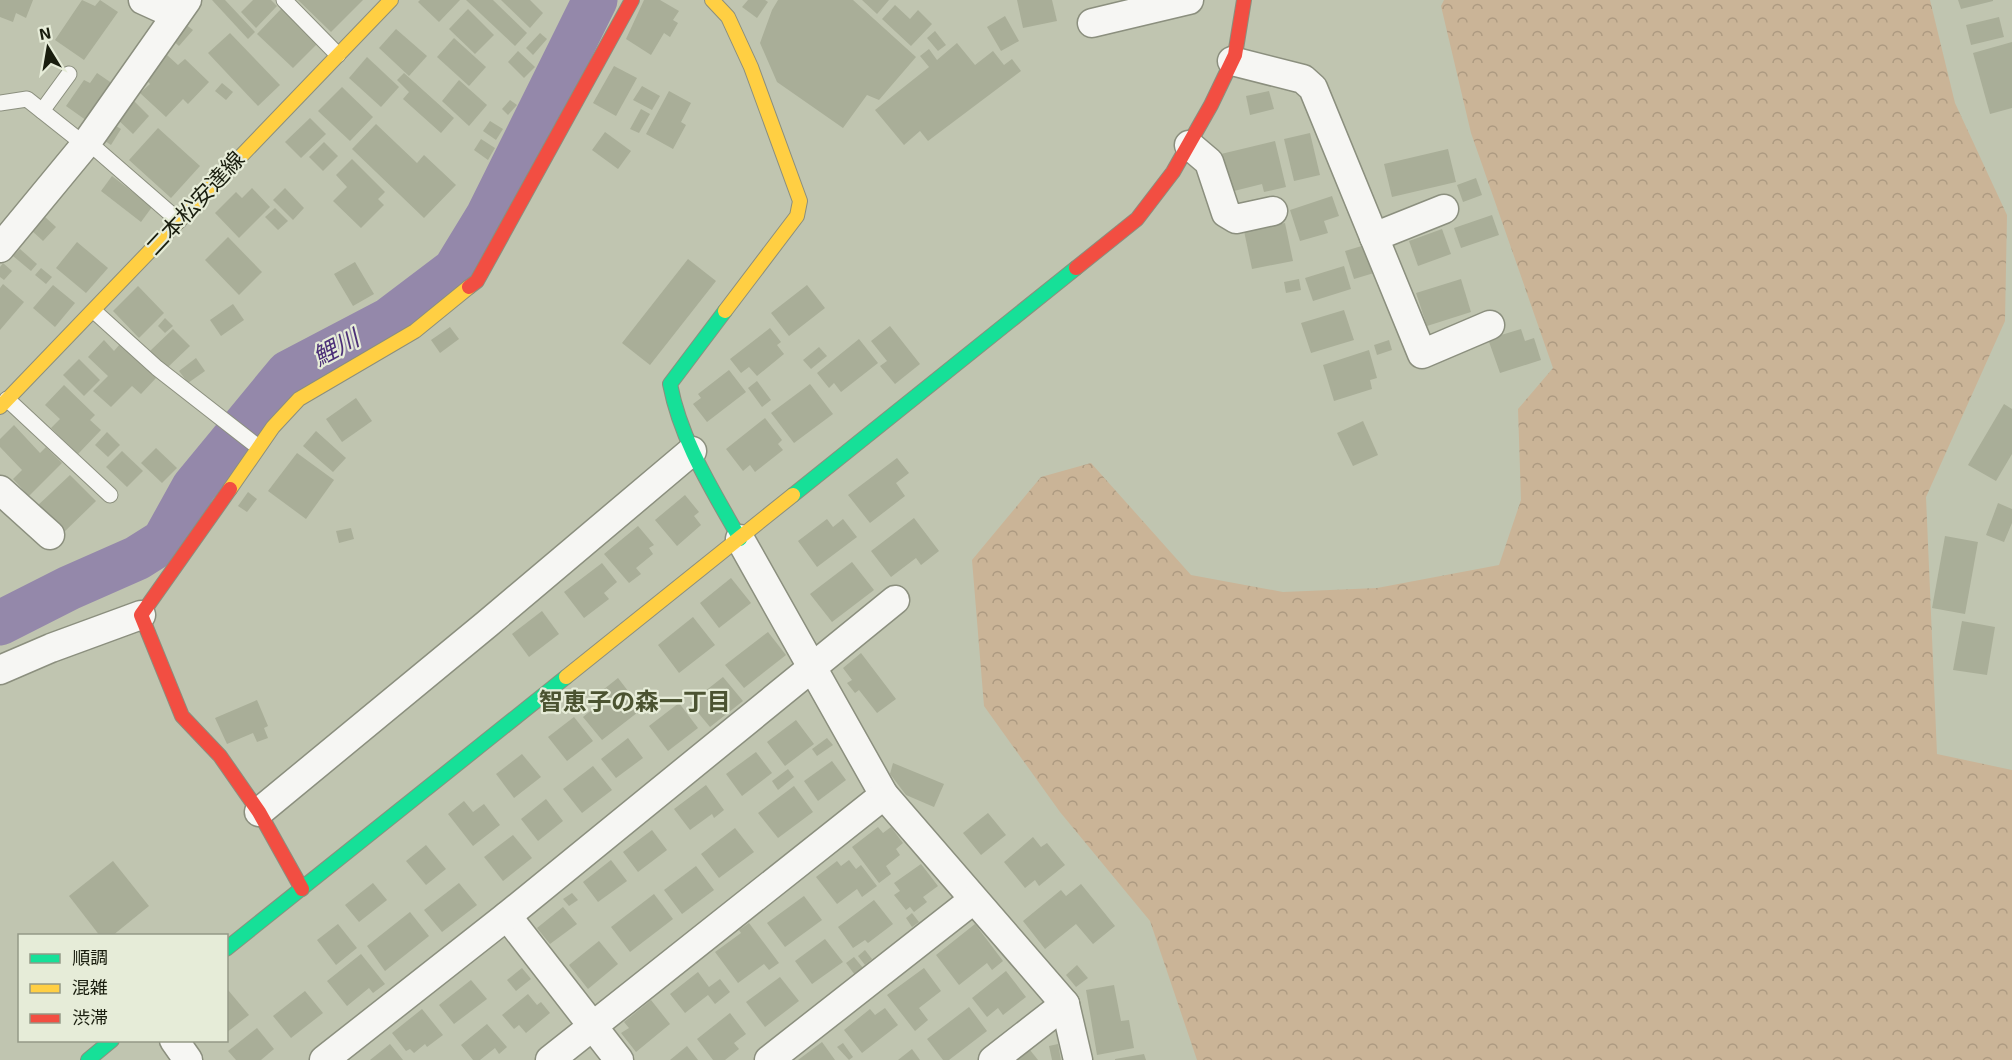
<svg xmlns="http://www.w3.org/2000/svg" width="2012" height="1060" font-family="'Exo 2','Noto Sans JP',sans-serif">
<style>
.forest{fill:url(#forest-crowns)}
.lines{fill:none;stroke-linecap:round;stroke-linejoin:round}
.river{stroke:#9488aa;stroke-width:45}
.building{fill:#a9ae98}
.lane-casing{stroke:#8b8f7e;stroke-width:17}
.street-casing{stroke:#8b8f7e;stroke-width:31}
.fast-casing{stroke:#8b8f7e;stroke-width:16}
.slow-casing{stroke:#8b8f7e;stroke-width:16}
.jam-casing{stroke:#8b8f7e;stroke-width:16}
.lane{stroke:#f6f6f3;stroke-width:15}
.street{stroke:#f6f6f3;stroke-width:28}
.fast{stroke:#16e098;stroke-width:14}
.slow{stroke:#ffcf43;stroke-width:14}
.jam{stroke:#f24e42;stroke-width:14}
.labels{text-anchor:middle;stroke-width:4.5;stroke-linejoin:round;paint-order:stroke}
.street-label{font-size:22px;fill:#191d0e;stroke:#e6ecd8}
.water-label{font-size:24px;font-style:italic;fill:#4c3078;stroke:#e6ecd8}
.neighbourhood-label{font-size:24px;font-weight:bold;fill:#4b5331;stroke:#e6ecd8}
</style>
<defs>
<pattern id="forest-crowns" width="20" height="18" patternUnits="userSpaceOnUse" patternTransform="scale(1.5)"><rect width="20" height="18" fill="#cab497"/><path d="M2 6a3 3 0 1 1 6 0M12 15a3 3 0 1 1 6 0" fill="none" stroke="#ad9a81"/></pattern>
</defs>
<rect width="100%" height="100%" fill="#c0c5b0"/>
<polygon class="forest" points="1444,0 1930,0 1955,103 2007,215 2005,321 1926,497 1937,754 2012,770 2012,1060 1197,1060 1150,921 1060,812 984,706 972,560 1041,477 1091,463 1191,575 1283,592 1377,588 1499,565 1521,500 1518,409 1553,368 1471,133 1441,6"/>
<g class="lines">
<polyline class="river" points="0,623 69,588 137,558 164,541 194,487 288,373 389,320 455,270 488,216 595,0"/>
</g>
<g class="building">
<polygon points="0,0 33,0 26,18 16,13 13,22 0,17"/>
<polygon points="82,0 95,6 100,0 118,12 84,60 55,40"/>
<polygon points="212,0 225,0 255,32 248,39"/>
<polygon points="253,0 271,0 277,6 256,28 241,12"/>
<polygon points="298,0 363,0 331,32"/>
<polygon points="420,0 460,0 439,22 418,2"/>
<polygon points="466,0 493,0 527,33 515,46"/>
<polygon points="501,0 530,0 543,13 530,28"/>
<polygon points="644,0 660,0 679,11 673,20 678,23 670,37 664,33 651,55 626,39"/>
<polygon points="748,0 765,0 768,2 757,18 742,7"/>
<polygon points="778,0 853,0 916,57 879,100 867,95 843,128 777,82 760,43 772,10"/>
<polygon points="862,0 889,0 877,14"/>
<polygon points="1017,0 1052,0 1057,21 1023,28"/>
<polygon points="1958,0 1993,0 1993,1 1961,9"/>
<polygon points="895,5 910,19 918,10 932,24 911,46 882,19"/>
<polygon points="282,8 318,43 293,68 257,34"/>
<polygon points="468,9 494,35 475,54 449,29"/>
<polygon points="1005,16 1019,41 1001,51 987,27"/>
<polygon points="1999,17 2004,37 1971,45 1966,25"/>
<polygon points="185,24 193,30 179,46 172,40"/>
<polygon points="396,29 427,56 409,76 379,48"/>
<polygon points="935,31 946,45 938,51 927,38"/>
<polygon points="230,33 280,85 258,106 208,53"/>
<polygon points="540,33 547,39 533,55 526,48"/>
<polygon points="454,38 486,67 469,86 437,57"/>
<polygon points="2012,42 2012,108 1990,114 1973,53"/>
<polygon points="957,43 975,65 993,51 1004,65 1012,59 1021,71 928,141 920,131 904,145 875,110 929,67 920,56 929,49 937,60"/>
<polygon points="518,51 535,67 524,78 508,62"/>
<polygon points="167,55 178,65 185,59 209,82 188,104 183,99 166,117 140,93 150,84 145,78"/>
<polygon points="367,57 399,87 381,107 349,78"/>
<polygon points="614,66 637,78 616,116 593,103"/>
<polygon points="97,73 116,86 90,123 66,106 84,80 90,83"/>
<polygon points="404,73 454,118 441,133 403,99 409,92 397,80"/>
<polygon points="459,80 487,105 469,126 442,101"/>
<polygon points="222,83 233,92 226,100 215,91"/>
<polygon points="642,86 660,96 652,110 633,100"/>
<polygon points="342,87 373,117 350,141 318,111"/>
<polygon points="669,91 691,103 681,122 686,125 673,149 646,134"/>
<polygon points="1269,91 1274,109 1250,115 1246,96"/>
<polygon points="132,99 149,116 133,134 115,117"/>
<polygon points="510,100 517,105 508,115 502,109"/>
<polygon points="641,109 650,114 639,133 630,129"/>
<polygon points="310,118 326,134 301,158 285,142"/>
<polygon points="490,121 503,129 496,140 483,131"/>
<polygon points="111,123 121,129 111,145 102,139"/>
<polygon points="376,124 417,163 424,155 456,185 424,218 352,149"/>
<polygon points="158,128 200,166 171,198 129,160"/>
<polygon points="605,132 631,151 618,169 592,150"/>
<polygon points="1310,133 1320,175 1294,181 1284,139"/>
<polygon points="481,139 495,148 488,160 474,150"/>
<polygon points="1275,141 1286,187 1264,192 1262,184 1230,192 1221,154"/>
<polygon points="324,142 338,156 323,171 309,157"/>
<polygon points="1448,149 1456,182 1392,197 1384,164"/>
<polygon points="352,159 385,192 378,199 384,205 361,228 333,201 347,187 336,175"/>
<polygon points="112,176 152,207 141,222 101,191"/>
<polygon points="1476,178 1482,195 1463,202 1457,185"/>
<polygon points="252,188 270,207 239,238 215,213 236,192 242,198"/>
<polygon points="285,188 304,208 293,220 273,200"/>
<polygon points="1332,196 1339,216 1324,221 1328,233 1300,241 1290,210"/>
<polygon points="275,208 288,221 278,230 265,217"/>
<polygon points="1492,215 1499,235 1461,248 1454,228"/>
<polygon points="44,216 56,227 43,241 31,230"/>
<polygon points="1285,223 1293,261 1252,269 1244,231"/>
<polygon points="1442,229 1451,254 1418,266 1409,241"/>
<polygon points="228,237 262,272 239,295 205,260"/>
<polygon points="77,242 108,268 86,293 56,268"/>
<polygon points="1365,245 1374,273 1354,279 1345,251"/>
<polygon points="20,249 37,264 31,271 13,256"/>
<polygon points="688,259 716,281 650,365 622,343"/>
<polygon points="355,262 374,294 353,306 334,274"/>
<polygon points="3,263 12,271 4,280 0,277 0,267"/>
<polygon points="1344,266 1351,289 1313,301 1305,278"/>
<polygon points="41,268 52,277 46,284 35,275"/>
<polygon points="1299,279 1301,290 1286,293 1284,282"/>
<polygon points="1461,279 1471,312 1427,326 1416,293"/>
<polygon points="3,284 24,302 0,330 0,288"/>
<polygon points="53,285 75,303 55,327 33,308"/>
<polygon points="807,285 825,308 789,336 771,313"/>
<polygon points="138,286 164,313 139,338 113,311"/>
<polygon points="233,304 244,320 221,336 210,320"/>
<polygon points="1344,310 1354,340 1311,353 1301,323"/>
<polygon points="165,318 173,326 165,333 158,326"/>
<polygon points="890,326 920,364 895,384 880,366 887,361 871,341"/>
<polygon points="450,327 459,339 440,353 431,340"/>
<polygon points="770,328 781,342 777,345 784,354 757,376 749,367 741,373 730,359"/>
<polygon points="173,329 190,346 167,368 150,351"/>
<polygon points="1521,329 1525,341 1534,338 1541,360 1500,373 1488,339"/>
<polygon points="859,339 878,363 841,392 834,383 829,388 817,373"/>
<polygon points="104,340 114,351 120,344 156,378 141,394 132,386 111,407 93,391 108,376 88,357"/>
<polygon points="1389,340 1392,350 1377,355 1374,345"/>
<polygon points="819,347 827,356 811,369 803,360"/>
<polygon points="1369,350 1377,378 1370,380 1372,389 1334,401 1323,365"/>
<polygon points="196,358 205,371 188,383 179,371"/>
<polygon points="79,359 100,380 84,396 63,375"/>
<polygon points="729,370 746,392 707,422 693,404 701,398 698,394"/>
<polygon points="757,381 771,400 762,407 748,388"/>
<polygon points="810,384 833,414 794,443 771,413"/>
<polygon points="64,385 95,415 90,420 101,430 78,454 51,428 60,419 45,405"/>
<polygon points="356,398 372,421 342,442 326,419"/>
<polygon points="2004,404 2012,409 2012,454 1996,481 1968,465"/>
<polygon points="765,418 782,440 778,444 783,450 755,472 750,465 743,471 726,449"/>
<polygon points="1363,421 1378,455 1353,466 1337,433"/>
<polygon points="14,425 40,453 46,447 62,463 29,496 13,479 22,470 0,447 0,439"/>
<polygon points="316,431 346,458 333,472 303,446"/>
<polygon points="107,432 120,445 108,457 95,445"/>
<polygon points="156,448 177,468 162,483 141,463"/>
<polygon points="122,451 143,471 127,487 106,467"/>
<polygon points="297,453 334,480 306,519 268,491"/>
<polygon points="897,458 909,473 896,483 905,496 870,523 848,495"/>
<polygon points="70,475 96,501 61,535 35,508"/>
<polygon points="248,492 257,499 247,512 238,506"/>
<polygon points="685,495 699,512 694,516 701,525 677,546 655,520"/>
<polygon points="1998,503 2012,509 2012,523 2004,542 1986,535"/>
<polygon points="914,518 939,551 921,565 916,558 891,577 871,551"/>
<polygon points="827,519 833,527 843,519 857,537 817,567 798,541"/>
<polygon points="638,526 654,545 649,548 653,554 636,568 641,574 629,583 604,554"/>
<polygon points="351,528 354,539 339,543 336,531"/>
<polygon points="1945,536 1978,542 1965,614 1932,608"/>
<polygon points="852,562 874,590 832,622 810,594"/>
<polygon points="602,563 617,582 604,593 609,599 584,618 564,592"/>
<polygon points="731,578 751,603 719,628 700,603"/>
<polygon points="542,611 559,634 529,657 512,634"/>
<polygon points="693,617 715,645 679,673 658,645"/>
<polygon points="1962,621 1995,627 1987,675 1953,670"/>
<polygon points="768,632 786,655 744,688 725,665"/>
<polygon points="861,653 896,699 877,713 859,690 855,693 847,683 852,680 843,668"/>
<polygon points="723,677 743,701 710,727 690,703"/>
<polygon points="618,678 642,709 602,740 583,717 604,700 599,693"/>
<polygon points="257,700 268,726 264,728 268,738 257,742 253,733 227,744 215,718"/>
<polygon points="679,703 698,728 668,751 649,726"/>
<polygon points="574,717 593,741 567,761 548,737"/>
<polygon points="796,720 814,744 785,766 767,742"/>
<polygon points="628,738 643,758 616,778 601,759"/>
<polygon points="827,738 833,745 817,756 812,749"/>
<polygon points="756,752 772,773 742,796 726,774"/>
<polygon points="522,754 541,777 514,798 496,774"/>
<polygon points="832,761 846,780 818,801 804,781"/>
<polygon points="893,763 944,784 934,807 906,795 890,774"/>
<polygon points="593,766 612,790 582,813 563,789"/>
<polygon points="788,769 794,777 778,790 772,781"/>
<polygon points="706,785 724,810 714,818 712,814 690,830 674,809"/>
<polygon points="794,786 813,812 778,838 758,813"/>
<polygon points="546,799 563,821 538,841 521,819"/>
<polygon points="464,801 473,812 484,804 500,825 473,846 448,814"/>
<polygon points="988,813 1006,835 981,855 963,833"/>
<polygon points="878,827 883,833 891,827 903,843 896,849 900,855 886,866 891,874 879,883 852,847"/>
<polygon points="735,828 754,852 719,878 701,854"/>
<polygon points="652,830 667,850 638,872 623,852"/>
<polygon points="513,835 532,858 503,881 484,857"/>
<polygon points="1033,837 1041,847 1047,843 1065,865 1039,886 1035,880 1025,888 1004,862"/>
<polygon points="426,845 446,869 426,885 406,861"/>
<polygon points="611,860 627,881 598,902 583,882"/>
<polygon points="849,860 856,869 861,865 877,886 862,897 857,889 837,904 816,877 837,861 841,866"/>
<polygon points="113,861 149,906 112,936 100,936 69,896"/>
<polygon points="921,864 938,886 923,897 927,902 914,912 910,907 906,910 894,895 900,891 894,883"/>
<polygon points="696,866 714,890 682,914 664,890"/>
<polygon points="373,883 387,900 359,922 345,905"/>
<polygon points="459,883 477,905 442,932 424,910"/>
<polygon points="1081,884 1115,926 1093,944 1076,924 1045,949 1023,921 1061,890 1066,896"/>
<polygon points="572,893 578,900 569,906 563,899"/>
<polygon points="654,894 673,919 630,952 611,927"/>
<polygon points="804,896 822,920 785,947 767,923"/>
<polygon points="874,900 893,924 868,943 865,940 853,948 838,927"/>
<polygon points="563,907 577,924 550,944 537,928"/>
<polygon points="410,912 429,936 385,971 367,946"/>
<polygon points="912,913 919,922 912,927 906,918"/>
<polygon points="749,923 779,963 769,970 764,964 738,983 715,952 741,933 739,930"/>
<polygon points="338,924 357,948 336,965 317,940"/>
<polygon points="975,924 1003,961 992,970 987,963 959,985 936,955"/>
<polygon points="825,939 843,962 812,984 795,961"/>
<polygon points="599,941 618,964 588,989 569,965"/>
<polygon points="865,950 872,959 865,965 858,956"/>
<polygon points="361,954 385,984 373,993 369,988 347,1006 327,981"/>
<polygon points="854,957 863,968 855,975 846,963"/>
<polygon points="1077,965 1088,978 1076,987 1066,975"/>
<polygon points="522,968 531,979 516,991 507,980"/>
<polygon points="924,968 941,991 919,1008 928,1020 915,1031 887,995"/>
<polygon points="1006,971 1026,997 1003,1015 998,1008 987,1017 972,998"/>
<polygon points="698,972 709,987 720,979 730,992 715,1004 708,995 685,1013 670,994"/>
<polygon points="780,977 799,1001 765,1027 746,1002"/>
<polygon points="471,980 487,999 454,1024 439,1005"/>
<polygon points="1114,985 1121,1021 1129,1020 1134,1048 1097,1055 1086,990"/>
<polygon points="228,990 249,1015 226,1033 226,991"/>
<polygon points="305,991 323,1013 291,1038 273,1016"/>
<polygon points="528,994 537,1005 541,1002 550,1013 526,1033 519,1025 514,1029 502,1015"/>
<polygon points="651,1000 670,1024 636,1052 621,1033 629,1028 624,1022"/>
<polygon points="969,1007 987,1031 949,1060 943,1060 927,1039"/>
<polygon points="885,1008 898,1025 862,1053 844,1030 870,1009 875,1015"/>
<polygon points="422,1009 443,1035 427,1047 425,1044 414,1053 410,1049 406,1051 392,1033"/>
<polygon points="730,1013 746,1034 734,1043 739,1049 725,1060 713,1060 697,1039"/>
<polygon points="487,1024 507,1047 499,1054 495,1048 480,1060 473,1060 461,1045"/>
<polygon points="257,1028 274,1049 261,1060 236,1060 228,1051"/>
<polygon points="822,1042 835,1060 798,1060"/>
<polygon points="843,1043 853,1057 849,1060 837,1047"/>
<polygon points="390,1044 403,1060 370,1060"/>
<polygon points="1058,1044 1061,1060 1052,1060 1049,1046"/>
<polygon points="687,1046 698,1060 670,1060"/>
<polygon points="912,1049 920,1060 898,1060"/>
<polygon points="1030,1050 1038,1060 1018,1060"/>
<polygon points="1144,1054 1146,1060 1115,1060 1115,1059"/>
</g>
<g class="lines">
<g class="lane-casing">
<g id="lane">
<polyline points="284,0 338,55"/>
<polyline points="0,103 27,99 85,145"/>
<polyline points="42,111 69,74"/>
<polyline points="87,141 179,221"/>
<polyline points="94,311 157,368 253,443"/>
<polyline points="7,399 110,495"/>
</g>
</g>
<g class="street-casing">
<g id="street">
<polyline points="143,0 176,15"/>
<polyline points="1092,23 1189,0"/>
<polyline points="1232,61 1303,79 1313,88 1422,354 1490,325"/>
<polyline points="1189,145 1209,162 1226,213 1236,219 1273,211"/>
<polyline points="1374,237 1444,209"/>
<polyline points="0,248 85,145 187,0"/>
<polyline points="0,490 50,535"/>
<polyline points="740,539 884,795 1065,1004 1078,1060"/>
<polyline points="0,670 51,648 141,615"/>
<polyline points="259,812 487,624 692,451"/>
<polyline points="507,916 619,1060"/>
<polyline points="174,1040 188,1060"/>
<polyline points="324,1060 507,916 895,600"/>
<polyline points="550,1060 884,795"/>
<polyline points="769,1060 973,900"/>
<polyline points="993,1060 1065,1004"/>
</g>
</g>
<g class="fast-casing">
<g id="fast">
<path d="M725,311L670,384C681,441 712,489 740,539"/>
<polyline points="793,495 1076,268"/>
<polyline points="226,949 566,677"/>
<polyline points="88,1060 112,1040"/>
</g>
</g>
<g class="slow-casing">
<g id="slow">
<polyline points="712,0 728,17 751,67 800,201 797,216 725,311"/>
<polyline points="0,407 391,0"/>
<polyline points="230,489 273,427 299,399 415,331 469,287"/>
<polyline points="566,677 793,495"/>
</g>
</g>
<g class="jam-casing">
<g id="jam">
<polyline points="1076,268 1137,219 1173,172 1211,105 1235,55 1244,0"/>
<polyline points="469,287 477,281 632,0"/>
<polyline points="230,489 141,615 182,716 220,756 259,812 302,889"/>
</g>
</g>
<use href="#lane" class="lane"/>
<use href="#street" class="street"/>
<use href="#fast" class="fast"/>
<use href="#slow" class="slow"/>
<use href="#jam" class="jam"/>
</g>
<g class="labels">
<g class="street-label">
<text transform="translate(195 203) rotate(-47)" y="8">二本松安達線</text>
</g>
<g class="water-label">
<text transform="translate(336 348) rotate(-28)" y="8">鯉川</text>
</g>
<g class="neighbourhood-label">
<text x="635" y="710">智恵子の森一丁目</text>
</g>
</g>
<rect x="18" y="934" width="210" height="108" fill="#e6ecd8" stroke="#949987" stroke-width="1.5"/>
<rect x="30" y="954" width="30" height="9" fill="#16e098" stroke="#949987" stroke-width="1.5"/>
<text x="72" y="964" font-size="18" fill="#191d0e">順調</text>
<rect x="30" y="984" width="30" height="9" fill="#ffcf43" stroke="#949987" stroke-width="1.5"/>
<text x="72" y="994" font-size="18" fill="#191d0e">混雑</text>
<rect x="30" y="1014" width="30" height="9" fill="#f24e42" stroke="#949987" stroke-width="1.5"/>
<text x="72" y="1024" font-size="18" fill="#191d0e">渋滞</text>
<g transform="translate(48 48) rotate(349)" stroke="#e6ecd8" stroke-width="4.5" paint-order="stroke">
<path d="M0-4.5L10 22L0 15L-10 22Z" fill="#191d0e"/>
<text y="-9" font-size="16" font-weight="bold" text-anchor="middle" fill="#191d0e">N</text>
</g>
</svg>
